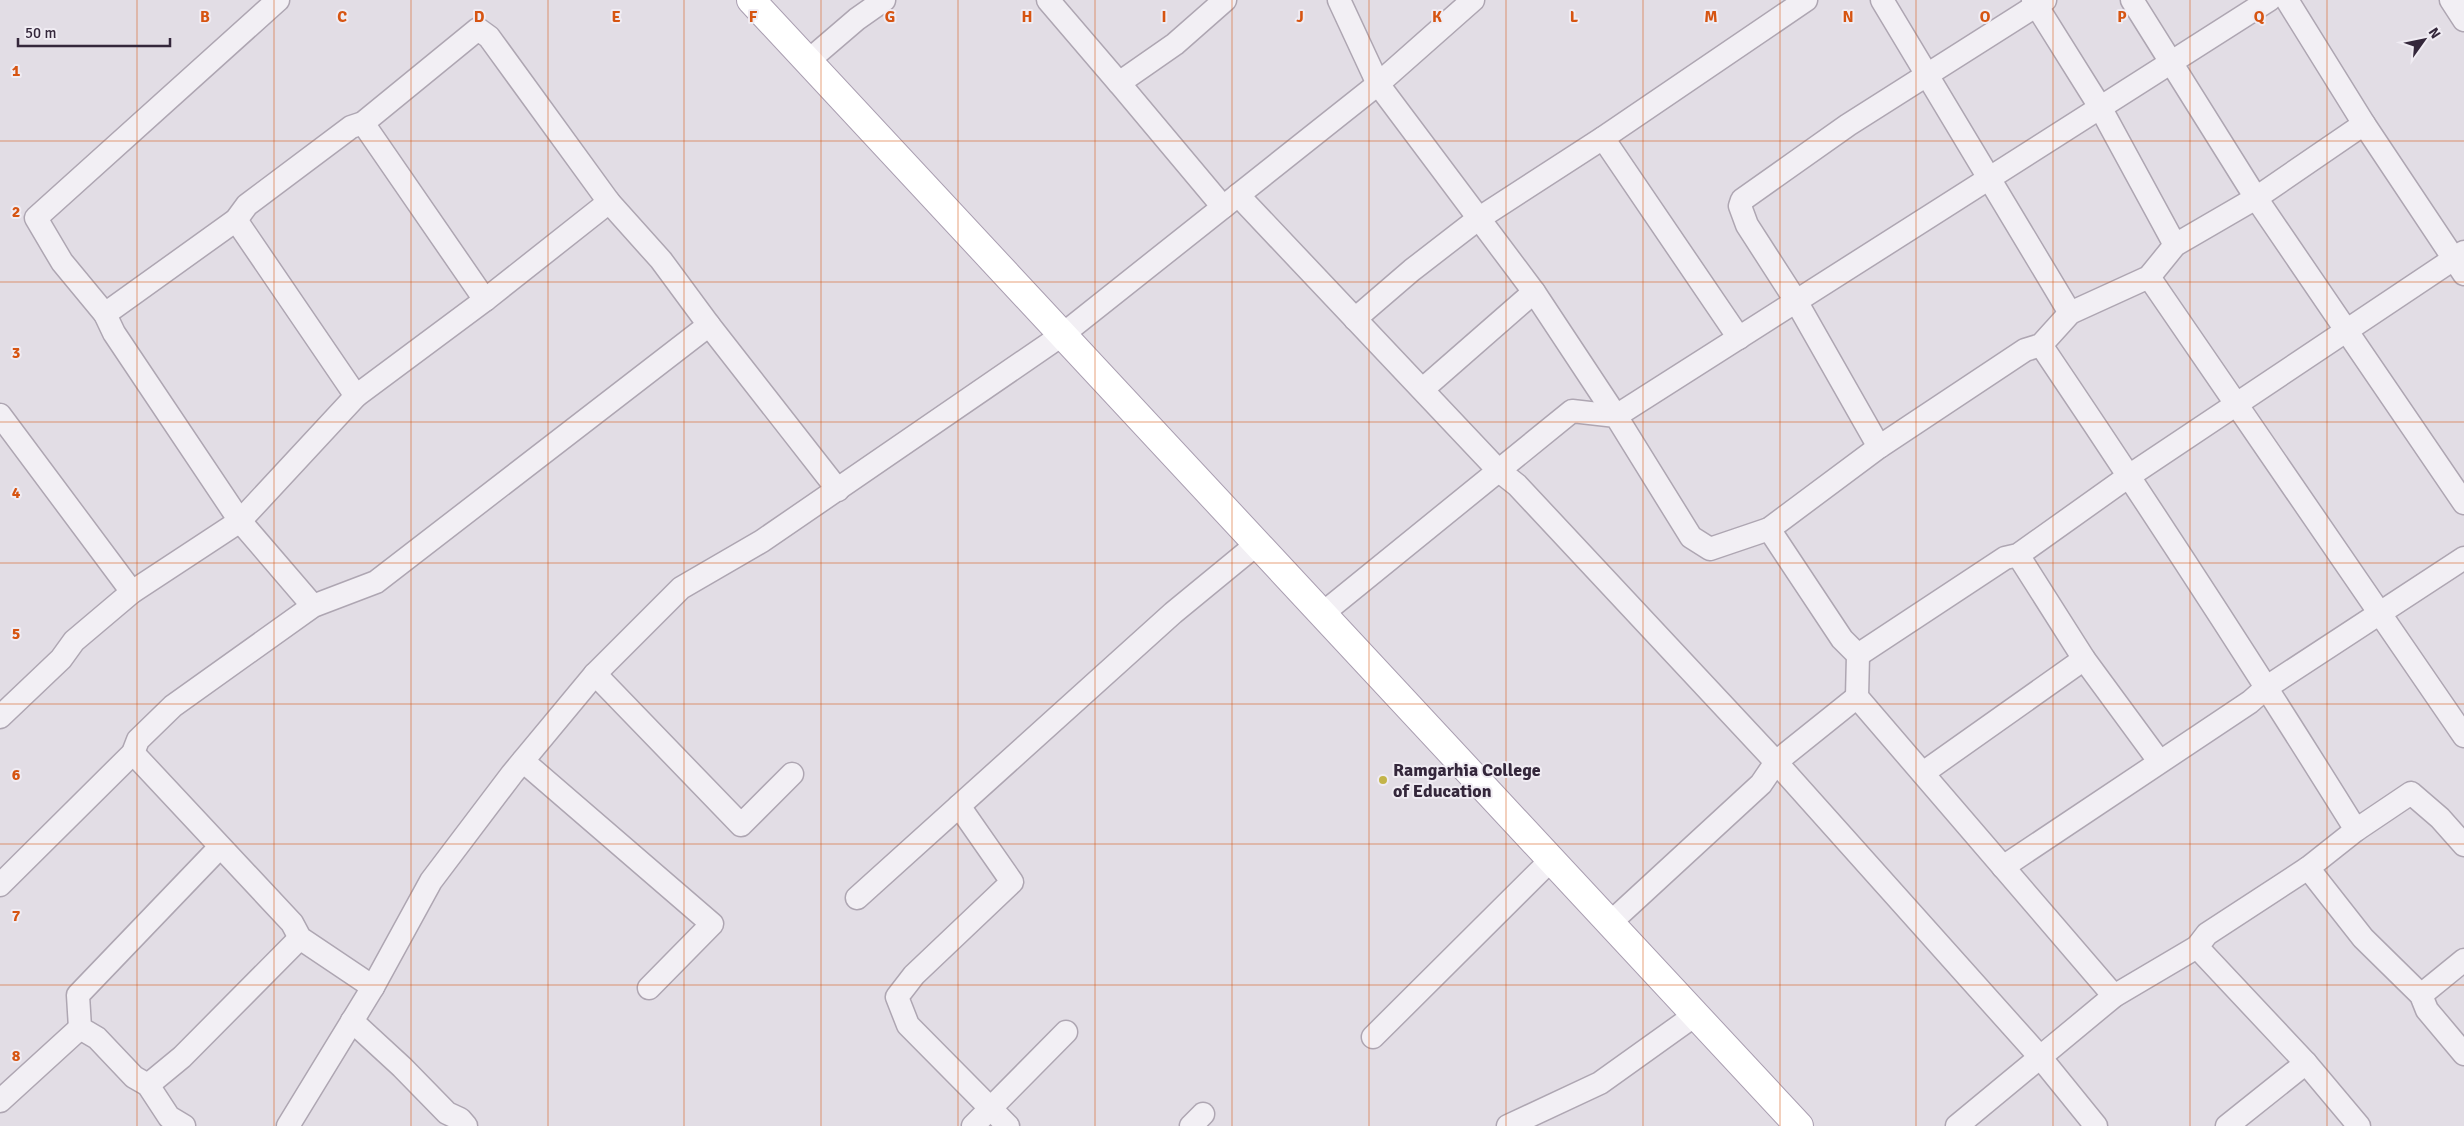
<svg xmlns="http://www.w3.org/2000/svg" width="2464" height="1126" font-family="Signika,sans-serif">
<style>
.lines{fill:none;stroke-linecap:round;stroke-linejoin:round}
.minor-casing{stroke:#aea6b2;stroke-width:25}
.major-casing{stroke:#a99db0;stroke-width:30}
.minor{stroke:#f2eff4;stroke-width:22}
.major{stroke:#fff;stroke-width:28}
.grid{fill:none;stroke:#d65411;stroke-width:1;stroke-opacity:0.55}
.poi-dot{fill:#c3b449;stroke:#f0ecf3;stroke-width:2}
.labels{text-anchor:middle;stroke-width:4;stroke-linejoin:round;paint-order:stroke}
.poi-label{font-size:18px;font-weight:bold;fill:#34273b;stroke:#f0ecf3;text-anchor:start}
.grid-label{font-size:16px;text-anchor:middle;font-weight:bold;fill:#d65411;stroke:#f0ecf3;stroke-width:4;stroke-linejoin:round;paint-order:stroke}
</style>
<rect width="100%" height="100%" fill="#e2dde5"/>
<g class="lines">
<g class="minor-casing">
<g id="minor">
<polyline points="278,0 36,218 62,262 105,314 114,333 240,521 313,606"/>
<polyline points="1048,0 1119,83"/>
<polyline points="1339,0 1378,84 1473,0"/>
<polyline points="1882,0 2070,313"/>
<polyline points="2033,0 2100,107 2175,245"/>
<polyline points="2132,0 2256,198 2464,503"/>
<polyline points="2287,0 2364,124 2464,274"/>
<polyline points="2451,0 2464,20"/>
<polyline points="808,61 857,19 884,0"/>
<polyline points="363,123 485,300"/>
<polyline points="1603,138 1739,338"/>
<polyline points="1238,195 1498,470 1517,485 1776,762 2040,1057 2096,1126"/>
<polyline points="1223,207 1119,83 1175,44 1225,0"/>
<polyline points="236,220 356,396"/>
<polyline points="2149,277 2464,736"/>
<polyline points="105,314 236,220 247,205 351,127 363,123 478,29 489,37 609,202 661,260 709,325 838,490"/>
<polyline points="1355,319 1412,270 1478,219 1603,138 1806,0"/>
<path d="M2041,345C2149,505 2254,666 2356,830"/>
<polyline points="1423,389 1534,292"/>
<polyline points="0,415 132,592"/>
<polyline points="1879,447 1796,301 1747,225 1740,206 1742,200 1848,125 2045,0"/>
<polyline points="1769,529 1842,639 1858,655 1857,697 2114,996"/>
<polyline points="2018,555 2084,659 2159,761"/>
<polyline points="1322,614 1572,411 1616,416 1691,537 1710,549 1769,529 1879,447 2025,350 2041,345 2070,313 2149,277 2175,245 2256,198 2364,124"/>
<polyline points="1858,655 2005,558 2018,555 2129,476 2464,252"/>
<polyline points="595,674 741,825 792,774"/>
<polyline points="0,717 61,659 74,641 132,592 240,521 356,396 485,300 609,202"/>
<polyline points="133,753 292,923 300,938 373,987"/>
<polyline points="523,761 712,924 649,988"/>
<polyline points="1923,773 2084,659"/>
<polyline points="959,806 1012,882 914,975 897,997 908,1025 1008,1126"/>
<polyline points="2003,867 2250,702 2267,687 2464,558"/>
<polyline points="2308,868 2363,938 2421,995 2427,1010 2464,1054"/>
<polyline points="0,885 133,753 138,740 173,706 313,606 376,582 709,325"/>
<polyline points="857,898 1173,613 1257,544"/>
<polyline points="1610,923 1761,784 1776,762 1857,697"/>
<polyline points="2197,947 2306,1063 2359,1126"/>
<polyline points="2421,995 2464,960"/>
<polyline points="352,1021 402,1067 447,1113 460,1119 466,1126"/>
<polyline points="1373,1037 1551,860"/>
<polyline points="148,1085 182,1057 300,938"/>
<polyline points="0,1101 80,1028"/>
<polyline points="184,1126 169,1117 148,1085 134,1077 97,1038 80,1028 78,995 220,847"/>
<polyline points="288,1126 373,987 431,881 512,774 595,674 681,588 762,541 1062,335 1378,84 1534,292 1616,416 2269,0"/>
<polyline points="973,1126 1066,1032"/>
<polyline points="1191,1126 1203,1114"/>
<polyline points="1508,1126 1600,1083 1695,1015"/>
<polyline points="1957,1126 2114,996 2197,947 2207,934 2308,868 2356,830 2411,793 2440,818 2464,845"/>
<polyline points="2227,1126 2306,1063"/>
</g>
</g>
<g class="major-casing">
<polyline id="major" points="751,0 1799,1126"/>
</g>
<use href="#minor" class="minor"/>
<use href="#major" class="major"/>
</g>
<path class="grid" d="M137,0V1126M274,0V1126M411,0V1126M548,0V1126M684,0V1126M821,0V1126M958,0V1126M1095,0V1126M1232,0V1126M1369,0V1126M1506,0V1126M1643,0V1126M1780,0V1126M1916,0V1126M2053,0V1126M2190,0V1126M2327,0V1126M0,141H2464M0,282H2464M0,422H2464M0,563H2464M0,704H2464M0,844H2464M0,985H2464"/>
<circle class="poi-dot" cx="1383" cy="780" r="5"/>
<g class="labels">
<g class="poi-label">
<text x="1393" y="776">Ramgarhia College<tspan x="1393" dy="21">of Education</tspan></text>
</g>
</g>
<g class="grid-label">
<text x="205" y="22">B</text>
<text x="342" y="22">C</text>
<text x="479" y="22">D</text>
<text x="616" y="22">E</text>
<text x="753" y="22">F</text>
<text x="890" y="22">G</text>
<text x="1027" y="22">H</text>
<text x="1164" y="22">I</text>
<text x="1300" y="22">J</text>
<text x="1437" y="22">K</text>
<text x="1574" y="22">L</text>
<text x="1711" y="22">M</text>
<text x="1848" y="22">N</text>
<text x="1985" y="22">O</text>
<text x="2122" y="22">P</text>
<text x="2259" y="22">Q</text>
<text x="16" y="76">1</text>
<text x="16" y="217">2</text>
<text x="16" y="358">3</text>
<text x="16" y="498">4</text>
<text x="16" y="639">5</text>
<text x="16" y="780">6</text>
<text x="16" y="921">7</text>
<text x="16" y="1061">8</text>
</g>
<g transform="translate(2424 40) rotate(57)" stroke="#f0ecf3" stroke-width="4" paint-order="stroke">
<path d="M0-4L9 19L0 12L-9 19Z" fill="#34273b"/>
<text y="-8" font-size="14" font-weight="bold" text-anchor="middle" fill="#34273b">N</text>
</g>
<path d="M18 38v8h152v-8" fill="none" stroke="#34273b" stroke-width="2.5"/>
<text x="25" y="38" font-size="15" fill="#34273b" stroke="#f0ecf3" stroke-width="4" paint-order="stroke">50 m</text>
</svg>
